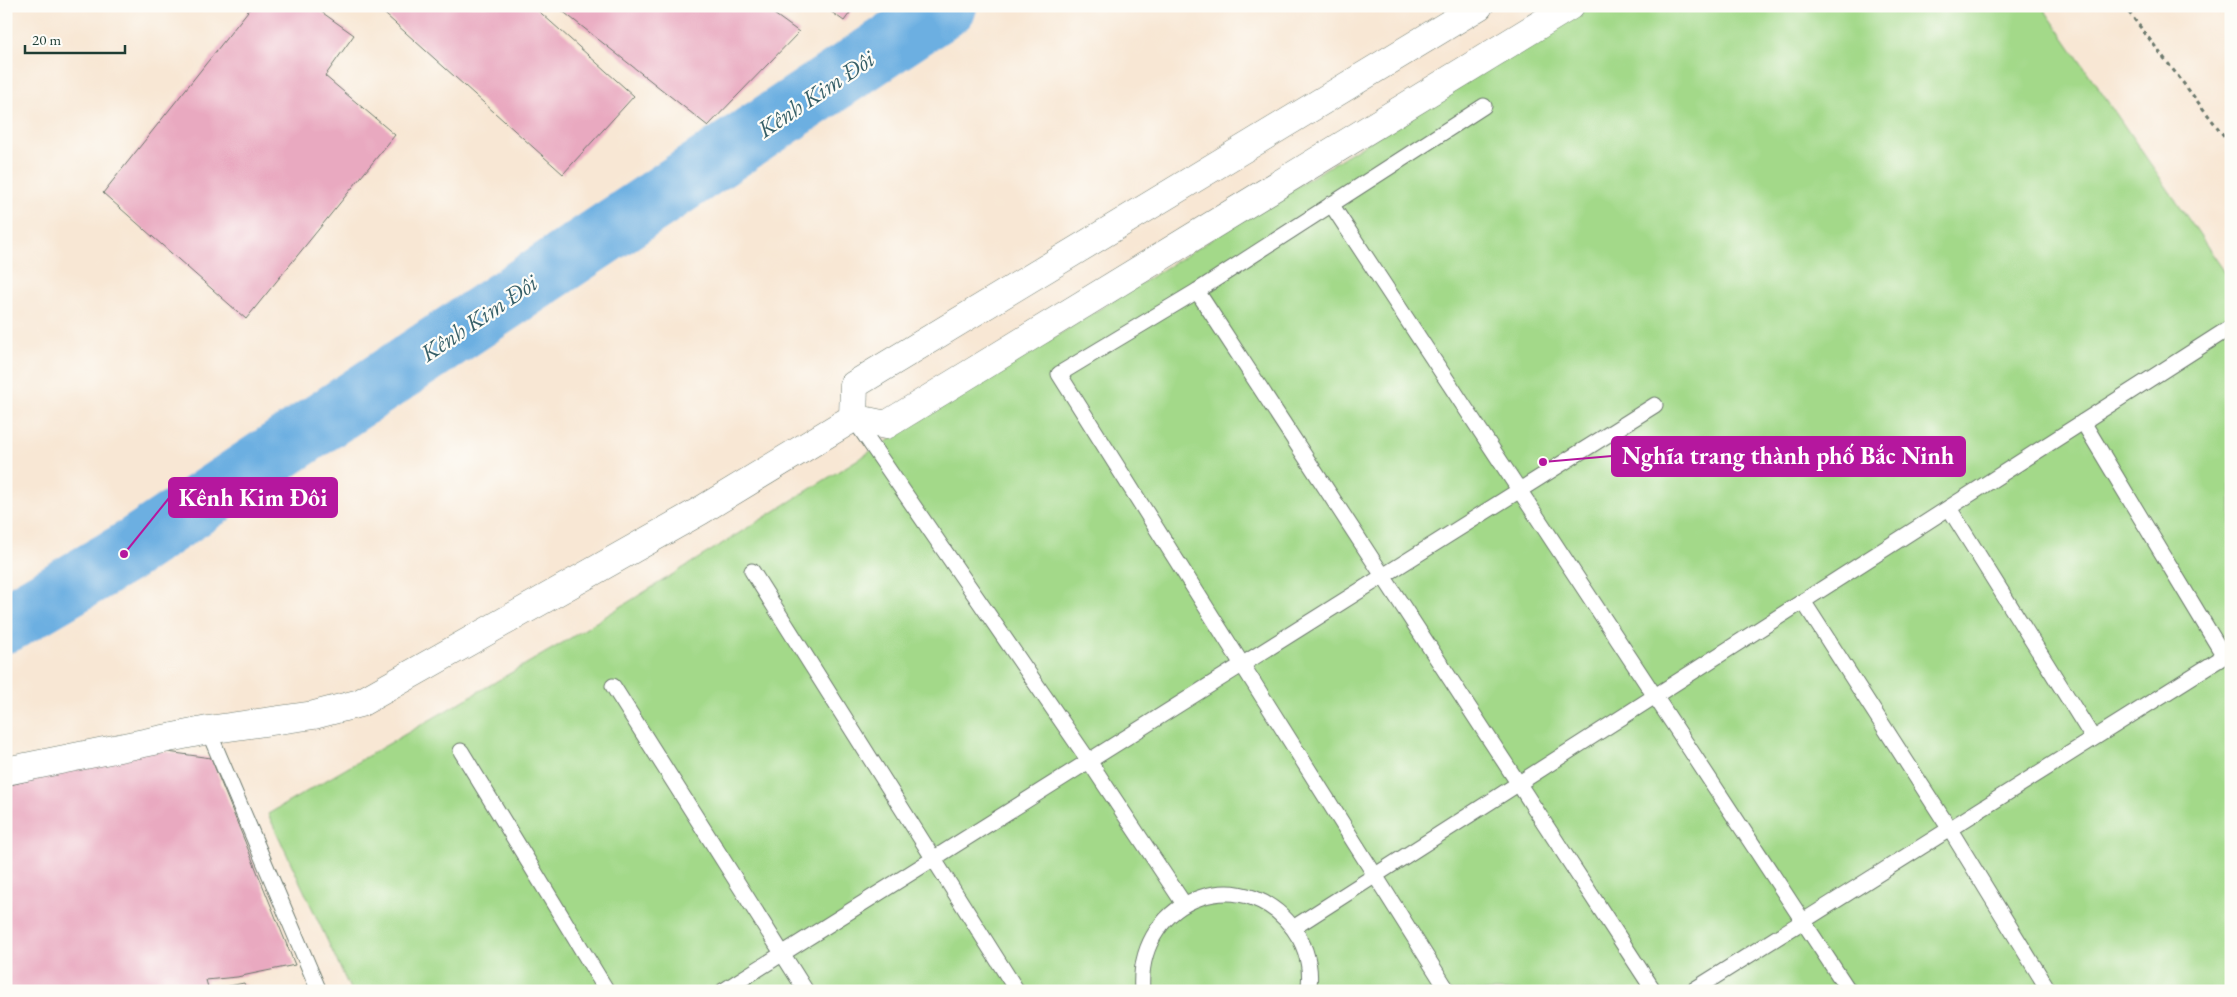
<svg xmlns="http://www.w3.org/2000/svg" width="2237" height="997" font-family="'EB Garamond',serif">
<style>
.green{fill:#a3d989;stroke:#618b5e}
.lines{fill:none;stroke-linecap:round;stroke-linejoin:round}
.river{stroke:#6cafe1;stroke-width:60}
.building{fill:#e9a9c0}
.service-casing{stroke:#6b786c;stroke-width:17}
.minor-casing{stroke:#6b786c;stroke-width:29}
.path{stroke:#6b786c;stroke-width:3;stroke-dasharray:4 4;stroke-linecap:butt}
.service{stroke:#fff;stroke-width:15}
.minor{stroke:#fff;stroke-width:28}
.labels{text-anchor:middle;stroke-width:4.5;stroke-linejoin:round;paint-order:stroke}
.water-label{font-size:24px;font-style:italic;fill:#365f68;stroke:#fdfcf7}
.leader{fill:none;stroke:#b5179e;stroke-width:2}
.callout-dot{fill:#b5179e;stroke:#fdfcf7;stroke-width:2}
.callout{fill:#b5179e;stroke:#b5179e;stroke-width:2}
.callout-label{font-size:24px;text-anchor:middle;font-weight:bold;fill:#fff}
</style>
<rect width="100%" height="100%" fill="#fdfcf7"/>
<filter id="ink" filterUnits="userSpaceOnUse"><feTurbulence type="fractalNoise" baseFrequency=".02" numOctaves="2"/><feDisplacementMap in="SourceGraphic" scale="10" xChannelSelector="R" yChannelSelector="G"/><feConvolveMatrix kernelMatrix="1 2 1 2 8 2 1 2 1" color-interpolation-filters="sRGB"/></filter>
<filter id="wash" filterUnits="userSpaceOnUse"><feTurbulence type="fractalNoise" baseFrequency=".0096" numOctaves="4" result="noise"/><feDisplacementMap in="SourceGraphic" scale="20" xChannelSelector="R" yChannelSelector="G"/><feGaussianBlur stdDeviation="1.12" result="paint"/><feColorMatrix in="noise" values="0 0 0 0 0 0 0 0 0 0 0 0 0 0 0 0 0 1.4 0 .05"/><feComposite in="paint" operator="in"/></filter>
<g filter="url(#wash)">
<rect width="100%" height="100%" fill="#f8e7d4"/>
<polygon class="green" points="1587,6 2042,6 2231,281 2231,991 351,991 268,814 564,642"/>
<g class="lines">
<polyline class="river" points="6,623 124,554 947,6"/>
</g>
<g id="blocks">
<g class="building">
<polygon points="252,6 313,6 354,35 325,76 395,135 246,319 103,193"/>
<polygon points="376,6 533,6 634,96 563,174"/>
<polygon points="556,6 763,6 799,32 708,126"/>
<polygon points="823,6 855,6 844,21"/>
<polygon points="153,750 211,758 295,965 237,977 206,980 209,991 6,991 6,786"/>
<polygon points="244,983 247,991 210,991 210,990"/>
</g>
</g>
</g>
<g filter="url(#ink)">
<use href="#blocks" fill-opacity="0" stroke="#6b786c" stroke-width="1"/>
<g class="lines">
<g class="service-casing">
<g id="service">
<polyline points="1331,204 1849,991"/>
<polyline points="1197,291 1654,991"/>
<polyline points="853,418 1089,761 1184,904"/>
<polyline points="2083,422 2224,656"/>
<polyline points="1949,508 2093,738"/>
<polyline points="752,571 1017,991"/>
<polyline points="1803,601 1949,828 2049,991"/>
<polyline points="613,686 806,991"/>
<polyline points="208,730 319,991"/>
<polyline points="461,751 607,991"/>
<polyline points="1293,928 2231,327"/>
<polyline points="723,991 1655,405"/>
<path d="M1142,991C1135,895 1252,855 1300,939C1308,954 1312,974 1308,991"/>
<polyline points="1448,991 1059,374 1197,291 1484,106"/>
<polyline points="1692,991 2231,652"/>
</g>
</g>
<g class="minor-casing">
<g id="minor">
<polyline points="853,418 854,385 1479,6"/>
<polyline points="6,771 208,730 314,715 360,703 700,511 853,418 886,425 1570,6"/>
</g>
</g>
<polyline class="path" points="2124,6 2231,145"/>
<use href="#service" class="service"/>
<use href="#minor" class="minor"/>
</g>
</g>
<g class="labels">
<g class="water-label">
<text transform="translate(816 94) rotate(-34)" y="8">Kênh Kim Đôi</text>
<text transform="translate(479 318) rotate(-34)" y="8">Kênh Kim Đôi</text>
</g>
</g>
<path class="leader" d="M1543 462L1612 456M124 554L169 498"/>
<g class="callout-dot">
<circle cx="1543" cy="462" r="5"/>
<circle cx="124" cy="554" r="5"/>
</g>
<g class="callout">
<rect x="1612" y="437" width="353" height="39" rx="5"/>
<rect x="169" y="478" width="168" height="39" rx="5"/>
</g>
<g class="callout-label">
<text x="1788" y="464">Nghĩa trang thành phố Bắc Ninh</text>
<text x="253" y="506">Kênh Kim Đôi</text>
</g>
<rect width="2237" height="997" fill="none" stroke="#fdfcf7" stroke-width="25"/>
<path d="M25 45v8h100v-8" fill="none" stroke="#1f3d34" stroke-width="2.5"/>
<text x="32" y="45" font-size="15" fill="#1f3d34" stroke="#fdfcf7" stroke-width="4" paint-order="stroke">20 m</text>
</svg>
